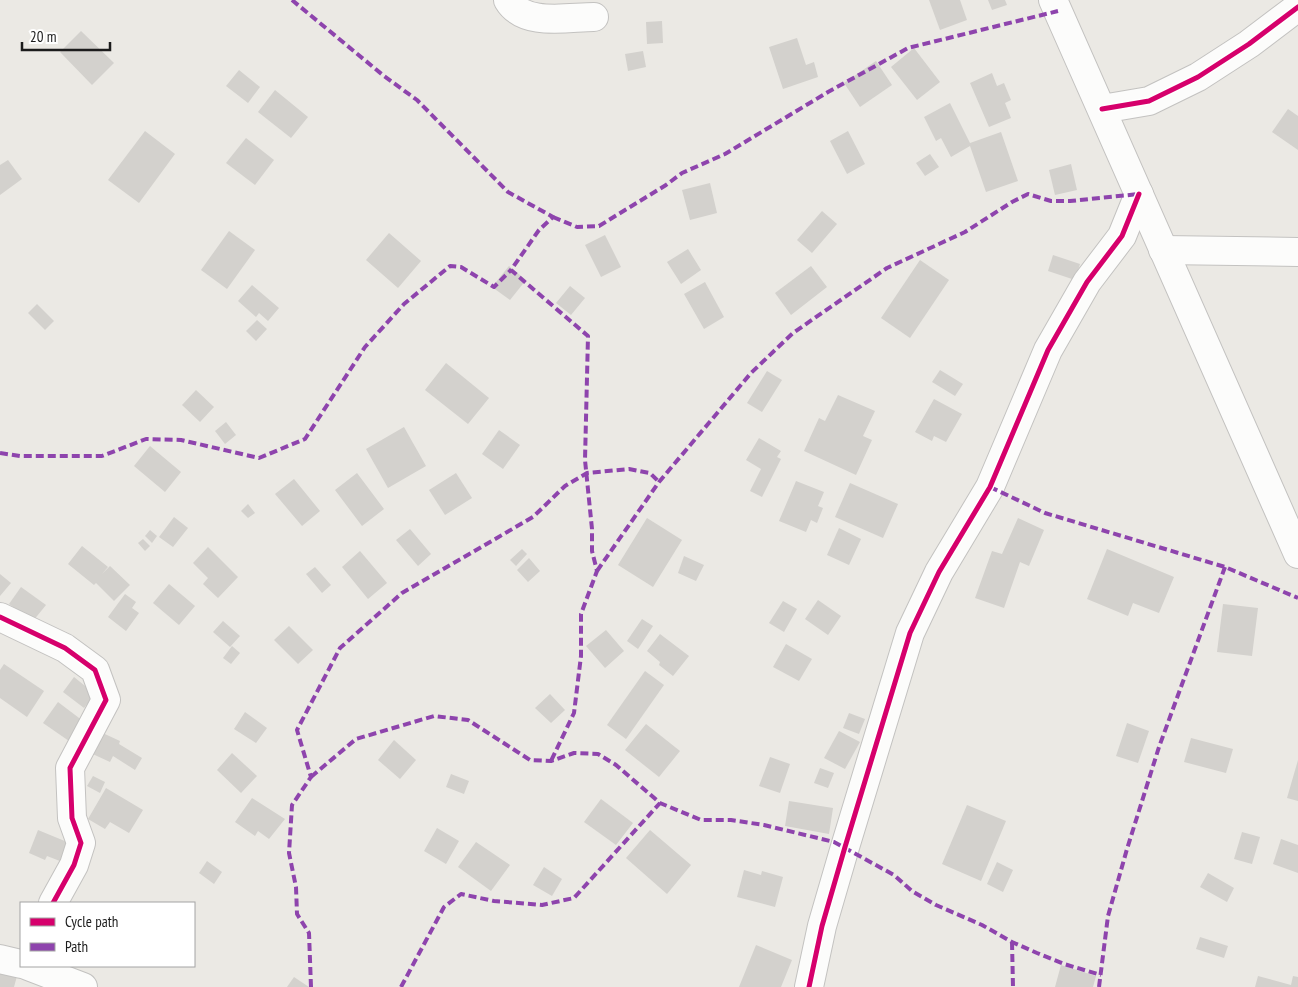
<svg xmlns="http://www.w3.org/2000/svg" width="1298" height="987" font-family="'PT Sans Narrow',sans-serif">
<style>
.building{fill:#d3d1cd}
.lines{fill:none;stroke-linecap:round;stroke-linejoin:round}
.minor-casing{stroke:#c3c2c0;stroke-width:30}
.minor{stroke:#fcfcfb;stroke-width:28}
.quiet{stroke:#8e44ad;stroke-width:4;stroke-dasharray:8 4;stroke-linecap:butt}
.cycleway-casing{stroke:#fff;stroke-width:8}
.cycleway{stroke:#d6006c;stroke-width:5}
</style>
<rect width="100%" height="100%" fill="#ebe9e4"/>
<g class="building">
<polygon points="929,0 960,0 967,20 940,30"/>
<polygon points="988,0 1005,0 1007,5 992,10"/>
<polygon points="662,21 663,43 647,44 646,22"/>
<polygon points="81,31 114,63 92,85 60,52"/>
<polygon points="797,38 806,65 814,62 818,77 783,89 769,47"/>
<polygon points="914,48 940,82 917,100 891,67"/>
<polygon points="643,51 646,67 628,71 625,54"/>
<polygon points="876,61 892,85 860,107 844,83"/>
<polygon points="239,70 260,87 248,103 226,86"/>
<polygon points="992,73 997,86 1004,83 1011,100 1005,103 1011,118 989,127 970,83"/>
<polygon points="275,90 308,117 291,138 258,112"/>
<polygon points="950,103 970,143 1001,132 1018,181 986,192 970,146 951,157 941,138 936,141 924,117"/>
<polygon points="1288,109 1298,116 1298,150 1272,132"/>
<polygon points="145,131 175,154 139,203 108,180"/>
<polygon points="848,131 865,164 847,174 830,141"/>
<polygon points="246,138 274,160 255,185 226,163"/>
<polygon points="930,154 939,167 925,176 916,163"/>
<polygon points="8,160 22,179 0,195 0,165"/>
<polygon points="1071,164 1077,190 1055,195 1049,170"/>
<polygon points="710,183 717,213 690,220 682,190"/>
<polygon points="822,211 837,224 812,253 797,240"/>
<polygon points="229,231 255,250 227,289 201,270"/>
<polygon points="389,233 421,261 398,288 366,260"/>
<polygon points="605,235 621,267 601,277 585,245"/>
<polygon points="688,249 701,270 681,284 667,262"/>
<polygon points="1053,255 1080,264 1075,280 1048,271"/>
<polygon points="920,260 949,280 910,338 881,318"/>
<polygon points="509,266 526,280 510,300 492,287"/>
<polygon points="811,266 827,287 791,315 775,293"/>
<polygon points="705,282 724,317 704,329 684,294"/>
<polygon points="252,285 279,308 268,321 259,313 256,317 238,301"/>
<polygon points="570,286 585,298 571,315 556,303"/>
<polygon points="37,304 54,321 45,330 28,313"/>
<polygon points="257,320 267,329 256,341 246,331"/>
<polygon points="446,363 489,398 468,424 425,390"/>
<polygon points="940,370 963,384 955,396 932,382"/>
<polygon points="767,371 782,380 762,412 747,403"/>
<polygon points="196,390 214,407 200,422 182,405"/>
<polygon points="838,395 875,411 863,436 872,440 856,475 804,451 819,418 825,421"/>
<polygon points="934,399 962,414 946,442 934,436 932,441 915,432"/>
<polygon points="226,422 236,435 225,444 215,431"/>
<polygon points="404,427 426,466 388,488 366,449"/>
<polygon points="499,430 520,445 503,469 482,454"/>
<polygon points="759,438 781,451 777,457 781,459 762,497 750,491 761,469 746,460"/>
<polygon points="150,446 181,472 165,492 134,466"/>
<polygon points="357,473 384,509 362,526 335,490"/>
<polygon points="456,473 472,498 445,515 429,490"/>
<polygon points="294,479 320,511 302,526 275,494"/>
<polygon points="796,481 824,492 818,506 823,508 817,523 811,520 806,532 779,521"/>
<polygon points="850,483 898,504 883,538 835,517"/>
<polygon points="248,504 255,513 248,518 241,511"/>
<polygon points="174,517 188,528 173,547 159,537"/>
<polygon points="647,518 682,540 653,587 618,565"/>
<polygon points="1018,518 1044,530 1029,566 1020,562 1004,608 975,598 992,551 1002,554"/>
<polygon points="839,528 861,539 849,565 827,555"/>
<polygon points="410,529 431,554 418,566 396,540"/>
<polygon points="150,530 157,536 152,543 145,536"/>
<polygon points="143,539 150,546 145,551 138,543"/>
<polygon points="82,546 108,567 102,574 110,566 130,585 114,601 96,583 94,585 68,564"/>
<polygon points="208,547 238,577 218,598 203,584 208,578 193,563"/>
<polygon points="522,549 527,554 516,566 510,560"/>
<polygon points="1107,549 1174,577 1159,613 1133,603 1128,616 1087,599"/>
<polygon points="360,551 387,583 368,599 342,567"/>
<polygon points="684,556 704,565 696,581 678,573"/>
<polygon points="529,558 540,571 528,582 517,570"/>
<polygon points="315,567 331,585 322,593 306,574"/>
<polygon points="0,574 11,583 0,596"/>
<polygon points="169,584 195,606 179,625 153,603"/>
<polygon points="21,587 46,605 33,621 9,604"/>
<polygon points="125,594 136,602 132,608 139,613 126,631 108,617"/>
<polygon points="818,600 841,616 828,635 805,619"/>
<polygon points="783,601 797,609 784,632 769,623"/>
<polygon points="1223,604 1258,608 1252,656 1217,652"/>
<polygon points="642,619 653,626 638,649 627,641"/>
<polygon points="223,621 240,636 230,647 213,632"/>
<polygon points="289,626 313,650 298,664 274,640"/>
<polygon points="606,630 624,651 605,668 586,646"/>
<polygon points="660,634 689,656 673,676 659,665 660,662 647,651"/>
<polygon points="786,644 812,659 799,681 773,667"/>
<polygon points="232,646 240,653 231,664 223,658"/>
<polygon points="4,664 44,691 27,717 0,698 0,670"/>
<polygon points="645,671 664,685 626,739 607,725"/>
<polygon points="74,677 95,694 84,708 63,692"/>
<polygon points="550,694 565,710 551,723 535,708"/>
<polygon points="58,702 83,721 69,741 43,723"/>
<polygon points="245,712 267,728 256,743 234,729"/>
<polygon points="849,713 865,719 859,734 843,728"/>
<polygon points="1127,723 1149,731 1138,763 1116,756"/>
<polygon points="646,724 680,751 659,777 625,750"/>
<polygon points="94,729 120,741 119,744 142,758 135,770 113,756 110,762 84,750"/>
<polygon points="839,731 860,742 845,769 824,758"/>
<polygon points="1191,738 1233,749 1226,773 1184,762"/>
<polygon points="394,740 416,760 400,779 378,760"/>
<polygon points="232,753 257,776 241,793 217,770"/>
<polygon points="770,757 790,764 780,793 759,786"/>
<polygon points="1298,760 1298,801 1287,798"/>
<polygon points="820,768 834,773 828,788 814,783"/>
<polygon points="451,774 469,781 464,794 446,787"/>
<polygon points="93,776 105,782 100,793 87,786"/>
<polygon points="106,788 143,810 129,833 110,822 105,829 88,819"/>
<polygon points="252,798 285,819 269,839 258,831 255,836 235,822"/>
<polygon points="601,799 633,823 616,845 584,822"/>
<polygon points="789,801 833,808 829,834 785,826"/>
<polygon points="967,805 1006,821 981,881 942,864"/>
<polygon points="437,828 459,841 446,864 424,851"/>
<polygon points="38,830 72,844 65,863 47,856 45,860 29,853"/>
<polygon points="650,830 691,865 667,894 626,858"/>
<polygon points="1242,832 1260,837 1252,864 1234,859"/>
<polygon points="1281,839 1298,845 1298,873 1273,864"/>
<polygon points="476,842 510,865 491,891 458,867"/>
<polygon points="207,861 222,872 214,884 199,873"/>
<polygon points="997,862 1013,870 1003,892 987,884"/>
<polygon points="544,867 562,879 552,896 533,885"/>
<polygon points="744,870 761,875 762,871 783,877 775,907 737,897"/>
<polygon points="1208,873 1234,888 1227,902 1200,887"/>
<polygon points="1200,937 1228,946 1224,958 1196,949"/>
<polygon points="756,945 792,960 781,987 739,987"/>
<polygon points="1061,965 1096,976 1093,987 1055,987"/>
<polygon points="0,970 17,976 14,987 0,987"/>
<polygon points="1258,976 1291,985 1293,976 1298,977 1298,987 1255,987"/>
<polygon points="294,977 309,987 287,987"/>
</g>
<g class="lines">
<g class="minor-casing">
<g id="minor">
<path d="M508,0C524,27 568,17 594,17"/>
<polyline points="1053,0 1298,554"/>
<polyline points="1102,109 1149,101 1198,77 1249,44 1298,7"/>
<polyline points="1163,250 1298,252"/>
<polyline points="0,617 65,648 95,670 106,700 70,768 72,818 81,843 74,865 53,903"/>
<polyline points="0,959 21,964"/>
<polyline points="28,966 83,987"/>
<polyline points="809,987 822,926 845,847 910,633 939,572 990,487 1048,350 1087,282 1122,236 1139,194"/>
</g>
</g>
<use href="#minor" class="minor"/>
<g class="quiet">
<polyline points="292,0 384,76 417,100 508,192 553,217 539,230 511,270 588,336 585,460 592,529 592,551 597,571 581,614 581,656 574,713 551,761"/>
<polyline points="553,217 577,227 599,226 666,185 682,173 725,154 828,92 908,48 1058,11"/>
<polyline points="0,453 20,456 102,456 146,439 181,440 259,458 305,439 365,347 404,304 450,266 461,267 494,287 511,270"/>
<polyline points="990,487 1045,513 1225,567 1298,598"/>
<polyline points="597,571 659,482 751,373 793,333 887,268 965,232 1012,202 1028,194 1051,201 1070,201 1139,194"/>
<polyline points="311,777 356,739 434,716 468,720 530,760 551,761 574,753 598,754 616,765 660,803 701,820 731,820 764,825 834,842 894,875 912,891 936,905 982,925 1012,942 1037,953 1064,964 1101,975"/>
<polyline points="1012,942 1013,987"/>
<polyline points="311,987 309,933 297,914 296,887 289,853 292,805 311,777 297,730 340,648 402,593 533,517 565,486 587,473 629,469 650,473 659,482"/>
<polyline points="401,987 444,907 461,894 494,901 542,905 574,898 660,803"/>
<polyline points="1099,987 1108,916 1127,849 1159,747 1225,567"/>
</g>
<g class="cycleway-casing">
<g id="cycleway">
<polyline points="1102,109 1149,101 1198,77 1249,44 1298,7"/>
<polyline points="0,617 65,648 95,670 106,700 70,768 72,818 81,843 74,865 53,903"/>
<polyline points="809,987 822,926 845,847 910,633 939,572 990,487 1048,350 1087,282 1122,236 1139,194"/>
</g>
</g>
<use href="#cycleway" class="cycleway"/>
</g>
<rect x="20" y="902" width="175" height="65" fill="#ffffff" stroke="#a4a4a4"/>
<rect x="30" y="918" width="25" height="8" fill="#d6006c" stroke="#a4a4a4"/>
<text x="65" y="927" font-size="15" fill="#1c1c1c">Cycle path</text>
<rect x="30" y="943" width="25" height="8" fill="#8e44ad" stroke="#a4a4a4"/>
<text x="65" y="952" font-size="15" fill="#1c1c1c">Path</text>
<path d="M22 42v8h88v-8" fill="none" stroke="#1c1c1c" stroke-width="2.5"/>
<text x="30" y="42" font-size="15" fill="#1c1c1c" stroke="#ffffff" stroke-width="4" paint-order="stroke">20 m</text>
</svg>
